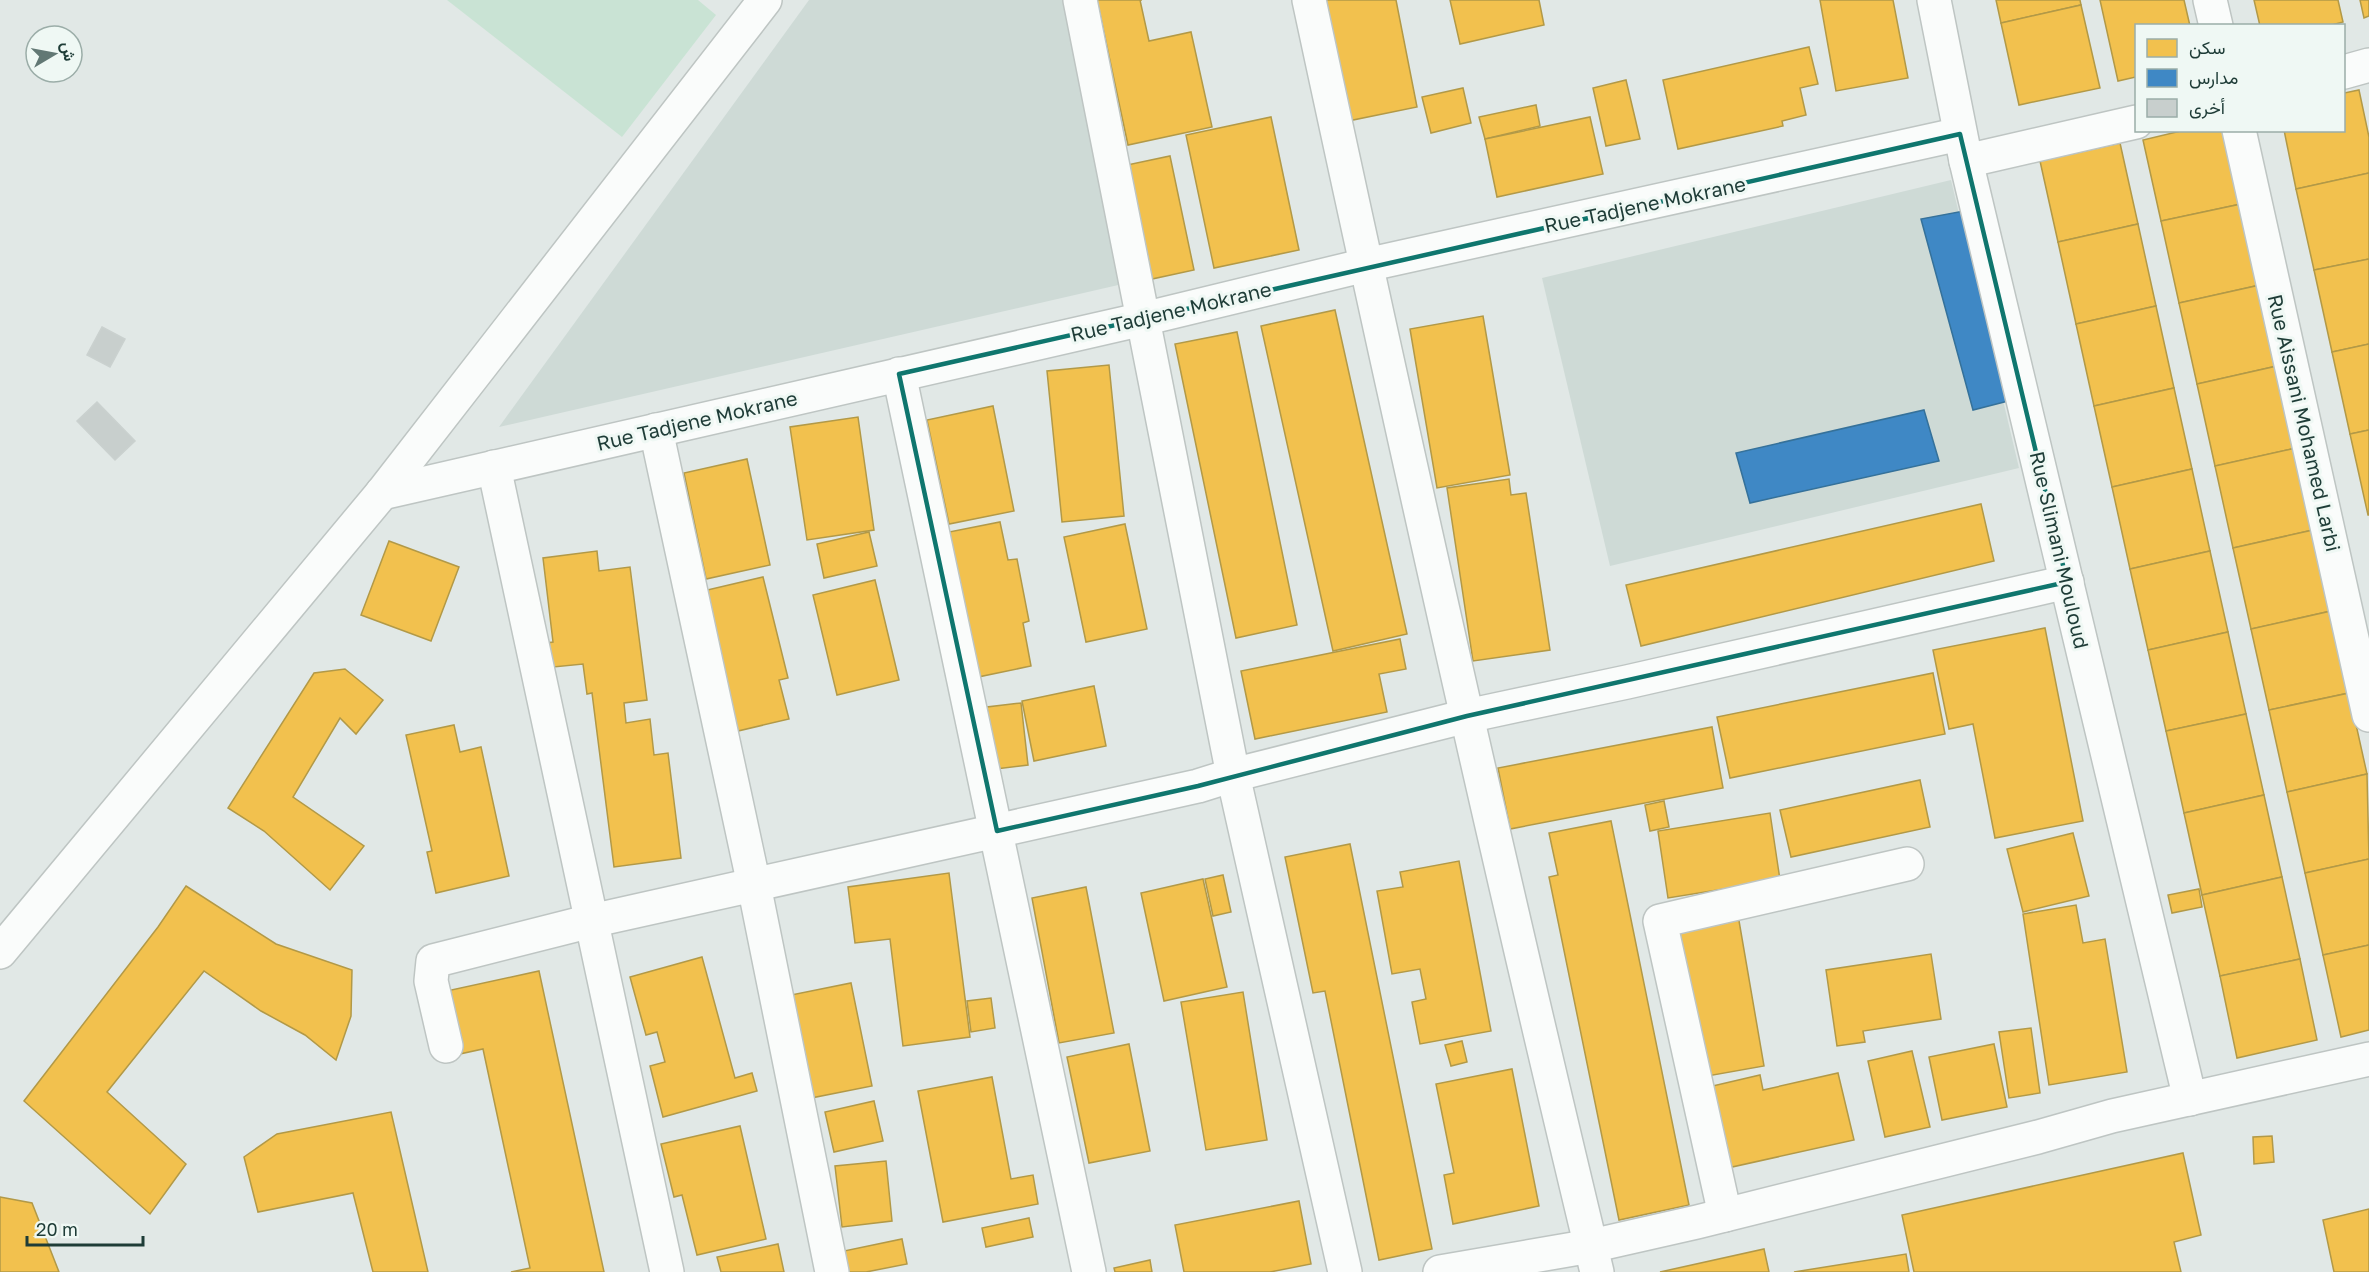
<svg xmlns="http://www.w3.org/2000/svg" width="2369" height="1272" font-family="'Golos Text',Vazirmatn,sans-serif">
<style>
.built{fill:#cedad6}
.green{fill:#c9e3d4}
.homes{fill:#f2c14e;stroke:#b29947;stroke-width:1.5}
.schools{fill:#3f88c5;stroke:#35719a;stroke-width:1.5}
.building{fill:#c8cfcd;stroke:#cad1cf;stroke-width:1.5}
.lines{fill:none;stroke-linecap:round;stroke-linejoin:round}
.street-casing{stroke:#bec5c3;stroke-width:36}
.street{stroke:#fafcfb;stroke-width:33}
.marked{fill:none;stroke:#0f766e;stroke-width:4.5;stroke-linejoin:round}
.labels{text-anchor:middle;stroke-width:6;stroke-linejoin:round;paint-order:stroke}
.street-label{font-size:20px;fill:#1e3c37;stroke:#eff8f4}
</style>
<rect width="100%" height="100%" fill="#e1e8e6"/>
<g class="built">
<polygon points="809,0 1063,0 1127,283 499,427"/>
<polygon points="1951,180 2019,468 1610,566 1542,278"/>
</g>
<polygon class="green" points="447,0 698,0 716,15 622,137"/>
<g class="homes">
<polygon points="1097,0 1142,0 1140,0 1149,41 1191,32 1212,127 1128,145"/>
<polygon points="1324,0 1396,0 1417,107 1348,121"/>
<polygon points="1450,0 1539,0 1544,25 1460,44"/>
<polygon points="1820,0 1893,0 1908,78 1836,91"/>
<polygon points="1996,0 2080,0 2081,5 2001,23"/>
<polygon points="2100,0 2184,0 2190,26 2136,26 2136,77 2118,81"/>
<polygon points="2254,0 2338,0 2343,22 2328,26 2260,26"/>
<polygon points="2360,0 2369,0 2369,16 2364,18"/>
<polygon points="2081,5 2100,88 2019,105 2001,23"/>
<polygon points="1809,47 1818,84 1800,88 1806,115 1782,121 1783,126 1678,149 1663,80"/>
<polygon points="1626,80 1640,139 1606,146 1593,88"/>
<polygon points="1463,88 1471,123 1431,133 1422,97"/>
<polygon points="2359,90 2369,137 2369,173 2296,189 2284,130 2344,130 2344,93"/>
<polygon points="1536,105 1540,126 1485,139 1479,117"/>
<polygon points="1271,117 1299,250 1214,268 1186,135"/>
<polygon points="1590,117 1603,174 1497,197 1485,139"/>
<polygon points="2185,130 2226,130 2241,204 2161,221 2143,140"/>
<polygon points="2120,143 2138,224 2058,242 2040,161"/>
<polygon points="1170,156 1194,270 1152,279 1127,165"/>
<polygon points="2369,173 2369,259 2314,270 2296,189"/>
<polygon points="2241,204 2260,285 2179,303 2161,221"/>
<polygon points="2138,224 2156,306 2076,324 2058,242"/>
<polygon points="2369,259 2369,344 2332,352 2314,270"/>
<polygon points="2260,285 2277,366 2197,384 2179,303"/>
<polygon points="2156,306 2174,388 2094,406 2076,324"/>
<polygon points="1335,310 1407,634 1333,651 1261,326"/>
<polygon points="1483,316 1510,475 1437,488 1410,329"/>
<polygon points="1237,332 1297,625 1236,638 1175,344"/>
<polygon points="2369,344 2369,430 2350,434 2332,352"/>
<polygon points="1109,365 1124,516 1062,522 1047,371"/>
<polygon points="2277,366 2296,448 2215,466 2197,384"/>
<polygon points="2174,388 2192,469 2112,487 2094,406"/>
<polygon points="993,406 1014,511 949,524 927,420"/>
<polygon points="858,417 874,530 807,540 790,427"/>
<polygon points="2369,430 2369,515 2368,515 2350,434"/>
<polygon points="2296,448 2313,530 2233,548 2215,466"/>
<polygon points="747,459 770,565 706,579 684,473"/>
<polygon points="2192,469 2210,551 2130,569 2112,487"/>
<polygon points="1509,479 1511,495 1526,493 1550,650 1473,661 1447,488"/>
<polygon points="1981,504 1994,561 1641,646 1626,585"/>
<polygon points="1000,522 1008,560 1017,559 1029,621 1023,623 1031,666 978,677 949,532"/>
<polygon points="1125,524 1147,629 1086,642 1064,537"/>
<polygon points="2313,530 2331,611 2251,629 2233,548"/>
<polygon points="869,532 877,566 824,578 817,544"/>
<polygon points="389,541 459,567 431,641 361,615"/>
<polygon points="597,551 599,571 630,567 647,700 624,703 626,723 650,719 654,755 668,753 681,858 614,867 592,693 587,694 583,664 543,668 540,644 553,642 543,558"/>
<polygon points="2210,551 2228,632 2148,650 2130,569"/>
<polygon points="763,577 788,678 779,680 789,719 738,731 703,591"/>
<polygon points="875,580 899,680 837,695 813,595"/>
<polygon points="2331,611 2349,693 2269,710 2251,629"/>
<polygon points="2045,628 2083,821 1995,838 1973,724 1949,729 1933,650"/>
<polygon points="2228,632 2246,714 2166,731 2148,650"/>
<polygon points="1400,639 1406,669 1379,674 1387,712 1255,739 1241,671"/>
<polygon points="345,669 383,700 356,734 340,718 293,797 364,846 330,890 264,831 228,808 314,673"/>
<polygon points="1933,673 1945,734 1730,778 1717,717"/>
<polygon points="1094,686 1106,746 1034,761 1022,701"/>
<polygon points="2349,693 2367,774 2287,792 2269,710"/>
<polygon points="1021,703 1028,765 996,769 987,707"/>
<polygon points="2246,714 2264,795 2184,813 2166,731"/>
<polygon points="454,725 460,752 481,747 509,876 436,893 427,852 432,851 406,735"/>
<polygon points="1712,727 1723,788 1510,829 1498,768"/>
<polygon points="2367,774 2369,859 2305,873 2287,792"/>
<polygon points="1920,780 1930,827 1791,857 1780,810"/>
<polygon points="2264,795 2282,877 2202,895 2184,813"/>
<polygon points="1664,801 1669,827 1650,831 1645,805"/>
<polygon points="1770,813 1780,880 1668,898 1658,831"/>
<polygon points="1611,821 1689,1205 1619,1220 1549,877 1558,875 1549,833"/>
<polygon points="2073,833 2089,896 2023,912 2007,849"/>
<polygon points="1350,844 1432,1249 1379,1260 1325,991 1313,993 1285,857"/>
<polygon points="2369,859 2369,945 2323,955 2305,873"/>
<polygon points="1459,861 1491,1031 1420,1044 1412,1002 1426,999 1420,969 1392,974 1377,891 1403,887 1400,872"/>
<polygon points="949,873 970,1037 903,1046 890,939 855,943 848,887"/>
<polygon points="1223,875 1231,912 1213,916 1205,879"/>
<polygon points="2282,877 2300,959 2220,976 2202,895"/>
<polygon points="1203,879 1227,987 1164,1001 1141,893"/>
<polygon points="186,886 276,944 352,970 351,1016 336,1060 305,1035 261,1011 204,971 107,1092 186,1164 150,1214 24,1101 158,927"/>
<polygon points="1086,887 1114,1033 1059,1043 1032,898"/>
<polygon points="2199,889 2202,907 2172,913 2168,895"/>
<polygon points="2076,905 2083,943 2105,939 2127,1072 2049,1085 2023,914"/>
<polygon points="1738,915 1764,1066 1702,1077 1675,926"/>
<polygon points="2369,945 2369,1030 2341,1037 2323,955"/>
<polygon points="1931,954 1941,1019 1863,1031 1865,1042 1837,1046 1826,970"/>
<polygon points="702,957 735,1078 752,1073 757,1091 663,1117 650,1066 665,1062 657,1032 646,1035 630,977"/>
<polygon points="2300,959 2317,1040 2237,1058 2220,976"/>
<polygon points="539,971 604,1272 511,1272 530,1268 483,1049 455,1055 442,992"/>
<polygon points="851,983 872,1086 811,1098 791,995"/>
<polygon points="1243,992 1267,1140 1206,1150 1181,1002"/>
<polygon points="991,998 995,1028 971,1032 967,1001"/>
<polygon points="2031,1028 2040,1093 2009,1098 1999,1032"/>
<polygon points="1462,1041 1467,1062 1451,1066 1445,1045"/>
<polygon points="1129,1044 1150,1151 1089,1163 1067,1057"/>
<polygon points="1994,1044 2007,1107 1942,1120 1929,1057"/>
<polygon points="1912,1051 1930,1127 1885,1137 1868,1061"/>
<polygon points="1512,1069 1539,1206 1453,1224 1444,1175 1454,1173 1436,1084"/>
<polygon points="1838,1073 1854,1140 1723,1169 1704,1088 1760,1075 1763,1090"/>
<polygon points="992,1077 1011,1179 1033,1175 1038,1204 943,1222 918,1091"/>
<polygon points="874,1101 883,1141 834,1152 825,1112"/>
<polygon points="391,1112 428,1272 373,1272 353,1193 258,1212 244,1157 277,1134"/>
<polygon points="740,1126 766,1239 697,1255 682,1195 674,1197 661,1144"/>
<polygon points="2272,1136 2274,1162 2254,1164 2253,1137"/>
<polygon points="2183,1153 2201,1235 2174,1242 2181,1272 1914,1272 1902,1215"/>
<polygon points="886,1161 892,1221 842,1227 835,1166"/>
<polygon points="0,1197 32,1203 59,1272 0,1272"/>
<polygon points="1299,1201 1311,1264 1270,1272 1184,1272 1175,1225"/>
<polygon points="2369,1209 2369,1272 2334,1272 2323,1220"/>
<polygon points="1029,1218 1033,1237 986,1247 982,1228"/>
<polygon points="902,1239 907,1264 866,1272 848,1272 844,1251"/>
<polygon points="778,1244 784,1272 721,1272 717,1257"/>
<polygon points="1764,1249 1769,1272 1660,1272"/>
<polygon points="1906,1254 1909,1272 1794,1272"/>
<polygon points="1150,1260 1152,1272 1115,1272 1114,1268"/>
</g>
<g class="schools">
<polygon points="1969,210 2020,398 1973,410 1921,219"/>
<polygon points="1924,410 1939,461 1750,503 1736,453"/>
</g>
<g class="building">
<polygon points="102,327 125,339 110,367 87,355"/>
<polygon points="97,402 135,441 115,460 77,421"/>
</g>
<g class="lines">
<g class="street-casing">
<g id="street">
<polyline points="1080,0 1233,775 1345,1272"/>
<path d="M1309,0C1400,425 1495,849 1597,1272"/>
<polyline points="1934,0 1966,161 2190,1099"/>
<polyline points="2210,0 2216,26"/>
<polyline points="2344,72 2369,65"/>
<polyline points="2239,130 2369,715"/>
<polyline points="1966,161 2136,122"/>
<polyline points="899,374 1089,1272"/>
<polyline points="656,430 754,885 832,1272"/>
<polyline points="494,467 667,1272"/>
<polyline points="382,493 1143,319 1366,265 1960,134"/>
<polyline points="0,952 382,493 765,0"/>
<polyline points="446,1046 431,981 433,961 591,921 1198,786 1233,775 1467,716 1627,682 2067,582"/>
<polyline points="1725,1215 1660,921 1907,864"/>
<polyline points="1440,1272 1591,1246 1697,1222 2038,1137 2112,1116 2369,1059"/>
</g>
</g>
<use href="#street" class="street"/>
</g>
<path class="marked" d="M1960,134L2067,582L1467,716L1198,786L997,831L899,374Z"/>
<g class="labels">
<g class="street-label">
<text transform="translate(1645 205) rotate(-12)" y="7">Rue Tadjene Mokrane</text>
<text transform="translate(1171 312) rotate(-13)" y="7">Rue Tadjene Mokrane</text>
<text transform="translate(697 421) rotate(-13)" y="7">Rue Tadjene Mokrane</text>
<text transform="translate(2304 423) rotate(77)" y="7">Rue Aissani Mohamed Larbi</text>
<text transform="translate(2059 550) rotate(77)" y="7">Rue Slimani Mouloud</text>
</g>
</g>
<rect x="2135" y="24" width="210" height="108" fill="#eff8f4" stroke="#9bada8" stroke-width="1.5"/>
<rect x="2147" y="39" width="30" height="18" fill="#f2c14e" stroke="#9bada8" stroke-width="1.5"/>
<text x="2189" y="54" font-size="18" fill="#1e3c37">سكن</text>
<rect x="2147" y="69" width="30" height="18" fill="#3f88c5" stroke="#9bada8" stroke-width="1.5"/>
<text x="2189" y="84" font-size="18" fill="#1e3c37">مدارس</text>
<rect x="2147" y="99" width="30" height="18" fill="#c8cfcd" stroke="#9bada8" stroke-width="1.5"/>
<text x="2189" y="114" font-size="18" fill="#1e3c37">أخرى</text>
<g transform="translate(54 54) rotate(80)"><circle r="28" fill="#eff8f4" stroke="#9bada8" stroke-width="1.5"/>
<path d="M0-4.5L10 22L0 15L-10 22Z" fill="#627874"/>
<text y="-9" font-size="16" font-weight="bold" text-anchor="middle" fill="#1e3c37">ش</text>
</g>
<path d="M27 1236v9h116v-9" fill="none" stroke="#1e3c37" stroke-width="3"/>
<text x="36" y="1236" font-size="18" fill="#1e3c37" stroke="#eff8f4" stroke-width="4.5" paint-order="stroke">20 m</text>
</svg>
